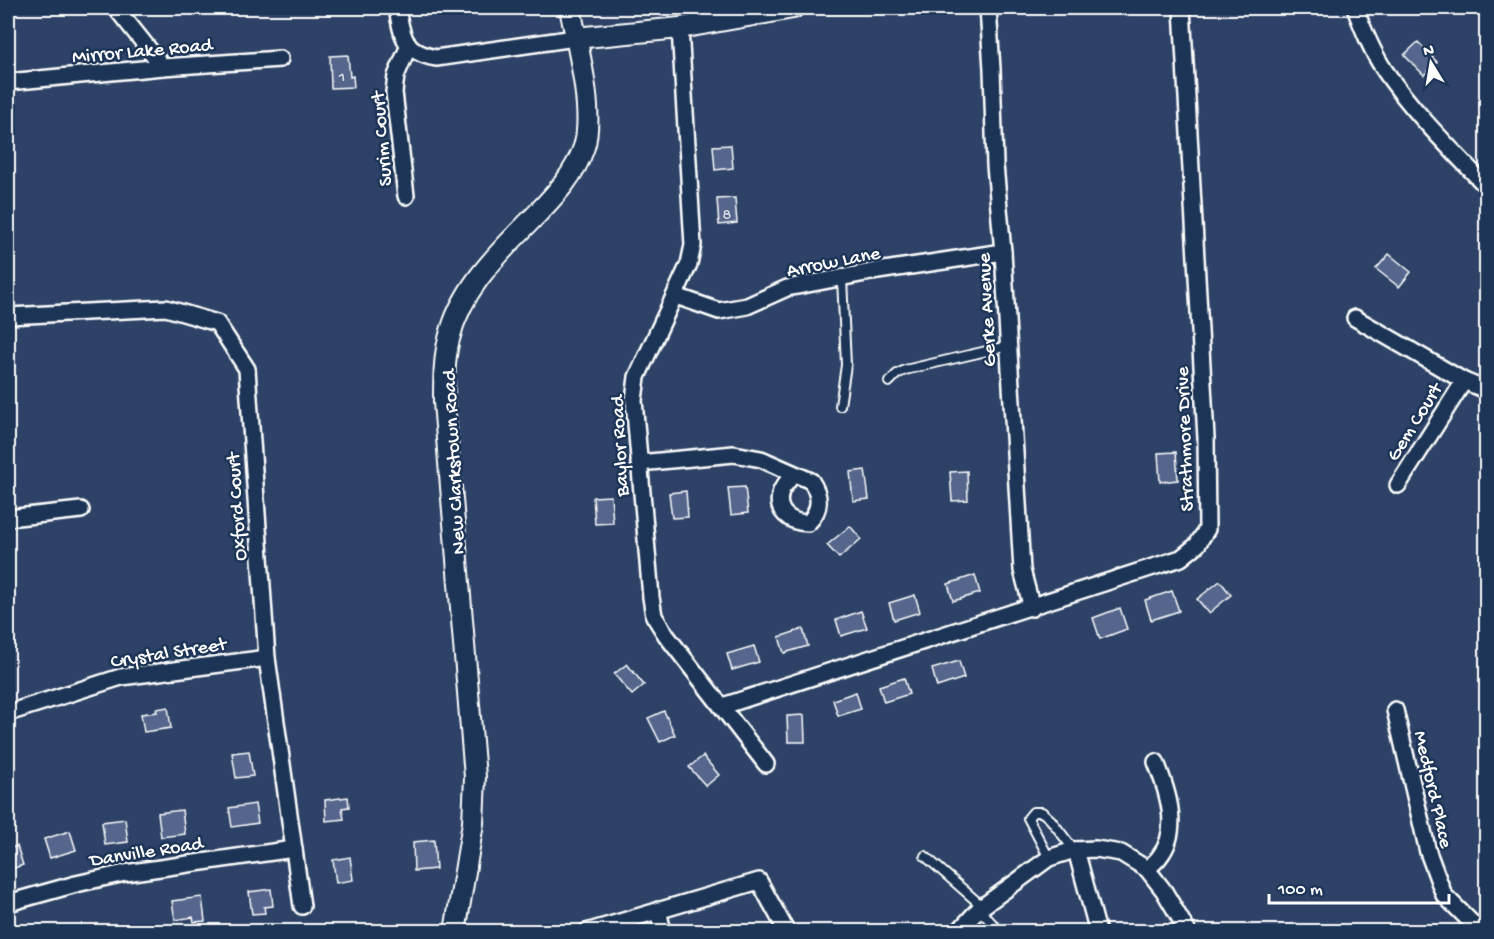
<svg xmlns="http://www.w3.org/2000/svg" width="1494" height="939" font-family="'Gochi Hand',sans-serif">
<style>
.building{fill:#54658c;stroke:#fff;stroke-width:1.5}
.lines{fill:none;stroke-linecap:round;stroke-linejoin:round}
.lane-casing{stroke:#fff;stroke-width:12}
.street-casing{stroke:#fff;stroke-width:20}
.secondary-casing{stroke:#fff;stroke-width:24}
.lane{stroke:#1d3557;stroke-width:8}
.street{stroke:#1d3557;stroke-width:15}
.secondary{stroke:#1d3557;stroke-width:20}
.labels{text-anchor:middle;stroke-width:5;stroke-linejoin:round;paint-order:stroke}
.number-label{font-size:16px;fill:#d4d8e2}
.street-label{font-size:20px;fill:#fff;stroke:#1d3557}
</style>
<rect width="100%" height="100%" fill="#2d4266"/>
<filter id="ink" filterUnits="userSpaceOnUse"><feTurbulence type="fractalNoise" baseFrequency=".0167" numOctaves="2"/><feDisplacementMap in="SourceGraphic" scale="12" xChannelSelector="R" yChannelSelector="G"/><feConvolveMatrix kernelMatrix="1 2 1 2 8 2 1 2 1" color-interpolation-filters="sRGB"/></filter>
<g filter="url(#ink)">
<g class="building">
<polygon points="1418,42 1437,62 1424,75 1404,55"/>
<polygon points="348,55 350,77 353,76 354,87 331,88 330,56"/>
<polygon points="731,145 733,168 715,170 713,146"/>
<polygon points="735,198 737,223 719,225 717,199"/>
<polygon points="1389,254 1411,272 1399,287 1376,269"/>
<polygon points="1176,452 1178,480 1160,482 1158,453"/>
<polygon points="865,470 869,499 853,501 850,472"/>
<polygon points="967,471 968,500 952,501 950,472"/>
<polygon points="745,487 748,513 731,515 728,488"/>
<polygon points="686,491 688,517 672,518 669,493"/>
<polygon points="611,496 613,523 595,524 593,497"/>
<polygon points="850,526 861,539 839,558 827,545"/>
<polygon points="975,575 980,593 953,601 948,584"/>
<polygon points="1220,581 1231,595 1209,613 1197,599"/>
<polygon points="1172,591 1179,611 1151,620 1145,600"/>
<polygon points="915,595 920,612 894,620 889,603"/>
<polygon points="1120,608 1127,629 1100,639 1093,618"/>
<polygon points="861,611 867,628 841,636 836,620"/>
<polygon points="803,629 808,646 784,653 779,637"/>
<polygon points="754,646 759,662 732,670 727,654"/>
<polygon points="959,661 964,678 937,687 932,669"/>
<polygon points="627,664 644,685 632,695 614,674"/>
<polygon points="904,678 909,694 884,702 879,686"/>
<polygon points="856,692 861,709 838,716 833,700"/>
<polygon points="168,707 171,728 144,732 141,714 157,712 156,709"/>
<polygon points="664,711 675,735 660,742 648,718"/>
<polygon points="804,715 805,742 788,742 787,716"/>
<polygon points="249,751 253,776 236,778 232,753"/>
<polygon points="703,756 719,775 706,786 689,767"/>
<polygon points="348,797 349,807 342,808 344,819 326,821 325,800"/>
<polygon points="255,804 258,823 232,827 229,808"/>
<polygon points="182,810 185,834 161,837 158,813"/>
<polygon points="125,819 128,842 105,845 102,822"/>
<polygon points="70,831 76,850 50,858 44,839"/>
<polygon points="434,840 436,869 414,871 413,842"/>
<polygon points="17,846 23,865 8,870 8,849"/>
<polygon points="350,857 353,880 336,883 333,860"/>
<polygon points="271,889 273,906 264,907 265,913 252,914 249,892"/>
<polygon points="202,897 205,921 194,922 193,917 175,920 172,901"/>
</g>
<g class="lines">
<g class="lane-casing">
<g id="lane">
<polyline points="889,382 897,374 905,370 1008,346"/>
<polyline points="840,406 846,365 842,278"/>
<polyline points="925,856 982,906"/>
<polyline points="1049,858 1028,818 1033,812 1042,812 1051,820 1074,850"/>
<polyline points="979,909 1000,932"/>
</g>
</g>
<g class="street-casing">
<g id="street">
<polyline points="116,8 163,67"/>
<path d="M397,8C402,37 404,52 436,58L575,38"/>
<polyline points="988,8 992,69 995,165 1003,252 1022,570 1032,608"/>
<path d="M1355,8C1363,29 1372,52 1385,71C1414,113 1451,149 1486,186"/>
<polyline points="680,28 693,245 689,264 637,377 634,400 651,597 654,616 666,635 766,764"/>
<polyline points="8,82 163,67 280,59"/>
<polyline points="406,196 394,92 396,76 409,45"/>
<polyline points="676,296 719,311 747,306 787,288 871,272 1003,252"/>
<polyline points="8,316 166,308 217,323 247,369 267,658 302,906"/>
<polyline points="1355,318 1464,381 1486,390"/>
<path d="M639,463L734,454L761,459L811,481C821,496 821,510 808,523C791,523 774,512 781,491C783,486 789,480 793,475"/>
<polyline points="1398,485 1464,381"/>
<polyline points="8,518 81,510"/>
<polyline points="723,706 1181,558 1197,545 1207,529 1206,438 1182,8"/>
<polyline points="1395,710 1428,852 1444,895 1481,932"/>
<polyline points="8,713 121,677 267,658"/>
<polyline points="1076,850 1098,932"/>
<path d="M1147,869C1151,865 1157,861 1160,856C1181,829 1167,790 1156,762"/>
<polyline points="8,903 76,884 125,873 294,849"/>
<polyline points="658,910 663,932"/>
<polyline points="586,932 759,881 787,932"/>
<polyline points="958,932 979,909 1049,858 1074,850 1096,849 1121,853 1147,869 1164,891 1188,932"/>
</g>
</g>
<g class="secondary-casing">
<g id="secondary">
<polyline points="575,38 680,28 793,8"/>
<path d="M455,932L473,823L475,777L444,402C444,381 444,359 449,339C461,287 502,250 537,214C556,194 575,174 584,147C595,112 577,44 570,8"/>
</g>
</g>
<use href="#lane" class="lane"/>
<use href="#street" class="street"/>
<use href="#secondary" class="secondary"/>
</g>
</g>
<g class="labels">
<g class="number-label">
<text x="342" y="81">1</text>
<text x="727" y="219">8</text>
</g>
<g class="street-label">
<text transform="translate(142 49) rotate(-5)" y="7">Mirror Lake Road</text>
<text transform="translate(380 139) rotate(-95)" y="7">Surim Court</text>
<text transform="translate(833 260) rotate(-11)" y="7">Arrow Lane</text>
<text transform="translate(985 310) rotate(-93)" y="7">Gerke Avenue</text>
<text transform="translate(1413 421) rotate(-58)" y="7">Gem Court</text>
<text transform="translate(1183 439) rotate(-92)" y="7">Strathmore Drive</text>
<text transform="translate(618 446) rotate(-93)" y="7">Baylor Road</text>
<text transform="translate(452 462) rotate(-93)" y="7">New Clarkstown Road</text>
<text transform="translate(235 507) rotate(-94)" y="7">Oxford Court</text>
<text transform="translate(168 651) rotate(-9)" y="7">Crystal Street</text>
<text transform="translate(1435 789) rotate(77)" y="7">Medford Place</text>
<text transform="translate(146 850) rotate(-9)" y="7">Danville Road</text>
</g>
</g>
<rect width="1494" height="939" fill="none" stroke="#1d3557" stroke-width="30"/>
<rect x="15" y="15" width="1464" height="909" fill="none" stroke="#fff" stroke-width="2" filter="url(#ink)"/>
<g transform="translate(1431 63) rotate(349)" stroke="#1d3557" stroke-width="4.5" paint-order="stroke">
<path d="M0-4.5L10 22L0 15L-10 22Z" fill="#ffffff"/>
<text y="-9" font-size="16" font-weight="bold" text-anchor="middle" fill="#ffffff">N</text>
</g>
<path d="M1269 894v9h180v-9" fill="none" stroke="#ffffff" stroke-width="3"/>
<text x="1278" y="894" font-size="18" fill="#ffffff" stroke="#1d3557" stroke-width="4.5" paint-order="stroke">100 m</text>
</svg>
